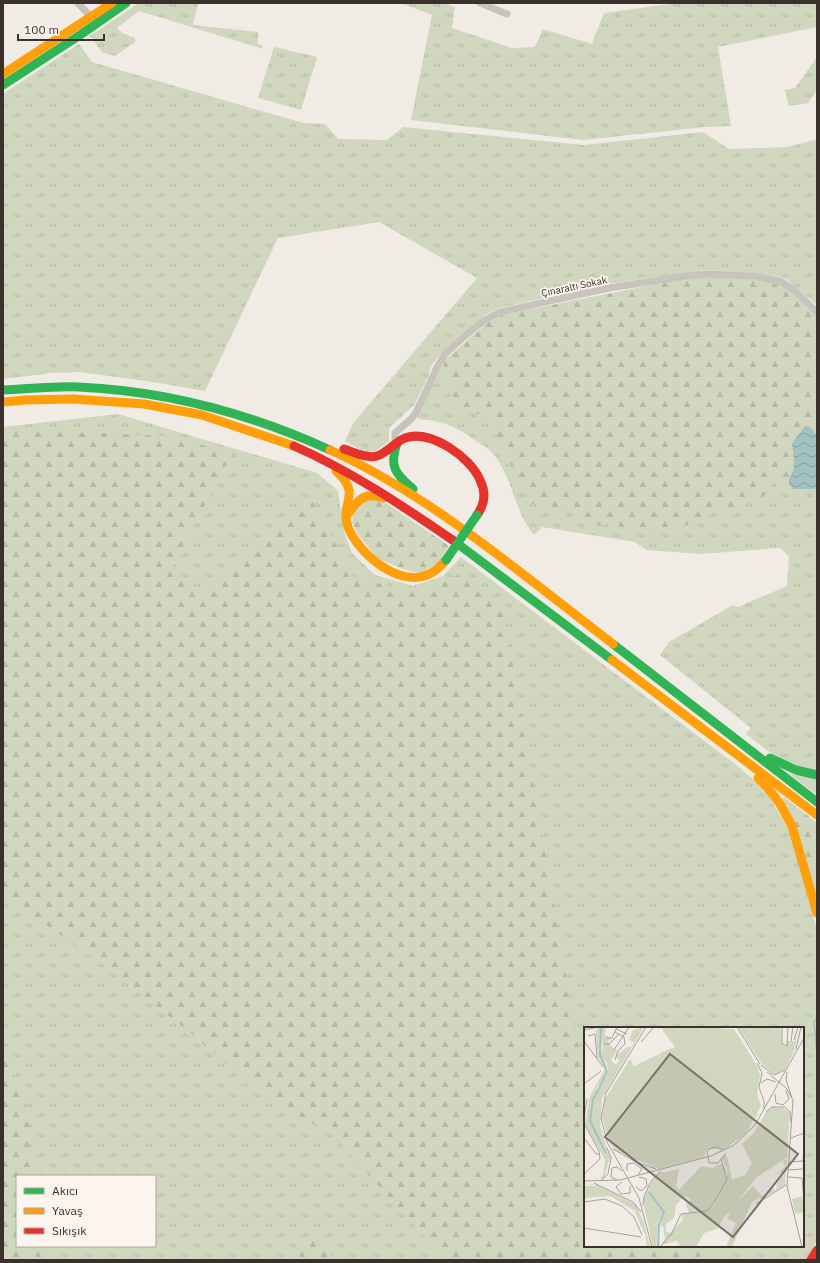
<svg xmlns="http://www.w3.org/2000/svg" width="820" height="1263" font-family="'IBM Plex Sans',sans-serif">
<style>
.grass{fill:url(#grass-tufts);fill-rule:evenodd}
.forest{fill:url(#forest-firs)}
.water{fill:url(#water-waves)}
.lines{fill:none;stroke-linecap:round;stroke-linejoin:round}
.stream{stroke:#a1c2c1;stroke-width:1.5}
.street{stroke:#c9c3be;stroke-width:7}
.fast{stroke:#30b455;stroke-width:9}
.slow{stroke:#ff9f0a;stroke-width:9}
.jam{stroke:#e5322d;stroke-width:9}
.fast-bridge{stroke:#30b455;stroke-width:9}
.labels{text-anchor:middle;stroke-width:3.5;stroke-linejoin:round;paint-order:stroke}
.street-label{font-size:10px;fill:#3b302b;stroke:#fbf5ee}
.inset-river{fill:none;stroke:#a1c2c1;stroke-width:2}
.inset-road{fill:none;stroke:#a8a09b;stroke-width:1}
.view{fill:#7a716c;fill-opacity:0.15;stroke:#7a716c;stroke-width:2}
.inset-edge{fill:none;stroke:#3b302b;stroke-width:2}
</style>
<defs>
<pattern id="grass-tufts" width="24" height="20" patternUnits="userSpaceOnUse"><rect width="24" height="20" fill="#d1d6bf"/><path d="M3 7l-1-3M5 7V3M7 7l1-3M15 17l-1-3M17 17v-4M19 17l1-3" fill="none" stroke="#b4b8a4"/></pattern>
<pattern id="forest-firs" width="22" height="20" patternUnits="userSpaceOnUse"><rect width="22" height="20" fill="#d1d6bf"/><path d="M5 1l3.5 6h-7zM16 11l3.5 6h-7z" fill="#b4b8a4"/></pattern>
<pattern id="water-waves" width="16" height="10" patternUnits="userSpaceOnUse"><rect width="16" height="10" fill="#a1c2c1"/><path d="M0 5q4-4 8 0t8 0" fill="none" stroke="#849e9d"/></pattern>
</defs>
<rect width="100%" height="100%" fill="#f0ebe5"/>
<g class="grass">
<polygon points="139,3 198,3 193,25 258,32 258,44 262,45 263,49 139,11 117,28 122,33 135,38 135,42 115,56 102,52 90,36"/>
<polygon points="401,3 444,3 455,7 452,28 512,48 535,47 543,29 592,44 604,13 678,3 817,3 817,27 718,47 731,126 705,127 583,140 411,120 432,15"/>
<polygon points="79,44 92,62 303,123 325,124 338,139 387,140 403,127 584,145 703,132 729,149 788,147 817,139 817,305 786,279 757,273 703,270 608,284 499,308 485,315 441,354 431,366 428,378 414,405 389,428 389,441 376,451 365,452 345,441 354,422 477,278 379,222 278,238 205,391 166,384 80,372 51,373 3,379 3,94"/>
<polygon points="274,47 317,57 301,110 258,98"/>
<polygon points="817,57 817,90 808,103 789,106 785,90 795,88"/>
<path d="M683,279L817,435L815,434L793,467V489H814L817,488V772L776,757L746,734L751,728L660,655L669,642L733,605L738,607L787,586L789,556L780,548L701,554L646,550L635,542L542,527L534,535C515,513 513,480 495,456C490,448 478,443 470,437C453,425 441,421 419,419L417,417L444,361L502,315Z"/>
<path d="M118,414L317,473L338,491L344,532L352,553L375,575L413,586L443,576L461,557L735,764L762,787H763L791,833L817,930V1241L806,1260H3V427ZM585,1028H803V1246H585ZM17,1176H155V1246H17Z"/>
</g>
<g class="forest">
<polygon points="704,277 756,278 783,286 810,308 817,315 817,435 810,427 792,443 793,474 789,478 780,475 765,495 743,505 716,509 691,524 651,533 609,524 596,526 578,516 561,511 541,502 530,504 521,490 514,469 504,451 487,414 459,413 451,404 450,387 444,371 444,361 488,322 502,315 683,279"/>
<polygon points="24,430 163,436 233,452 172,567 204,596 313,502 353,576 411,592 461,574 504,615 585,1085 585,1246 715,1246 718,1260 445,1260 332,1134 267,1099 192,1034 96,959 3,896 3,431"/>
<polygon points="366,500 379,500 387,504 449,546 440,561 423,572 414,572 403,569 377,558 359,536 352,522 353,515"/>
<polygon points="788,773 817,779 817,795"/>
<polygon points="784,797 817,823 817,904 780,800"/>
<polygon points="3,1047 25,1101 36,1176 17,1176 17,1246 45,1246 47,1260 3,1260"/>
<polygon points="311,1237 336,1260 284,1260"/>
</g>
<path class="water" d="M805,426L810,427L817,435V488L814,489H793L789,484V478C797,470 793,453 792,443Z"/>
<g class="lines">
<polyline class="stream" points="817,1017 814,1022 817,1053"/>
<g class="street">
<polyline points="78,3 91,17"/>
<polyline points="480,3 507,14"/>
<polyline points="397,443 395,439 395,433 411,419 415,414 431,381 437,367 445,354 472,330 485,320 500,312 609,288 685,276 704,274 755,276 782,282 795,291 817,312"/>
</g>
<g class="fast">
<polyline points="3,85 80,35 126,3"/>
<path d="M3,390C28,389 54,386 79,387C167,391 249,413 330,450"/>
<path d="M397,443C389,466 395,474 413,489"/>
<polyline points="454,541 612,660"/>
<polyline points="613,644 817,802"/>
<polyline points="770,758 796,770 817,775"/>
</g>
<g class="slow">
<polyline points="3,74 112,3"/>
<polyline points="3,402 26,400 73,399 144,404 202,415 294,446"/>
<path d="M330,450C432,496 524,576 613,644"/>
<path d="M336,471C363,495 339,502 348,527C358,553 398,587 427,575C435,572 441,566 446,560"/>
<path d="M349,513C359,498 366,492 384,498"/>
<polyline points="612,660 817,815"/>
<polyline points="758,778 768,788 780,804 792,826 817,913"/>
</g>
<g class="jam">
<path d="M294,446C351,471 403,506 454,541"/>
<path d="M344,449C353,452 367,459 377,456C387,453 395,442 405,438C431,429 470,457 480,480C486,492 485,504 477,515"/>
<polyline points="811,1260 817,1250"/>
</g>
<polyline class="fast-bridge" points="446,560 477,515"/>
</g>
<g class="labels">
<g class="street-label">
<text transform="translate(574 286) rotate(-12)" y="4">Çınaraltı Sokak</text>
</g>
</g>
<g transform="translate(584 1027)">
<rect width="220" height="220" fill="#f0ebe5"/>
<path d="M17,0H22L21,8L27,11L24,14L25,17L33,24L27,33L31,38L36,33L31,30L43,20H47L50,15L45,13L49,3L60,0L18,71L16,99L25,127L6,94L13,63L22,51L24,45L23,36L17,28L19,19L16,1V28L22,37L23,46L13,60L5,94L26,130L20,151L0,153L15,152L19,148L21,133L1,97L6,69L21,42L14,30L12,8V3ZM77,0L150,2L173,39L176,48L173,67L177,79L162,106L141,122H122L121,130L74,142L31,123L26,116L18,91L21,72L46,32L50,39L91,20ZM154,0H196L198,17L201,20L204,14H211L213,4L211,23L201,43L190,47L178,37ZM189,80L200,81L206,86L203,131L173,150L151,177L169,159L178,169L188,161L192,163L193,154L199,148L196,145L188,150L201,140V137H199L200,133H203L201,158L177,172L175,171L168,175L148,220H142L152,196L143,191L147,184L141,189L133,202L120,206L112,220H94L96,217L92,214L78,218L81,212L79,199H77L80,183L65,164L79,184L74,196L72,220H69L59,174L70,150L76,146L95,142L92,160L95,163L117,139L129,141L138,136L142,143V153L131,174L123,184L105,186L102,177L106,175V172L102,169L98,171L92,178L90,191L82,197V204L86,206L99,193L98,187L123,184L131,177L143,151V142L138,132L139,128L143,129L148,153L161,148L168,136L158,117L170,106L183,84ZM0,157L15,158L52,178L60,196L66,220H63L60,196L54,185L30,167L14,159ZM218,169L220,185L211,187L208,172Z" fill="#d1d6bf"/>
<path d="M87,0H136L140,5H149L161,22L156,38L159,41L154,63L162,65L174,88L149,115L143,100L137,101L138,119L127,117L121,122L119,128L112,129L54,98L43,103L22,97L24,72L46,38L50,41L63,36L64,61L45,64L51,73L73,71L123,56L122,49L100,43L79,30L76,26L92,20L79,4ZM159,0H177L176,5L168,7L165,11ZM194,7L197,20L195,28L192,37L185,38L175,26L187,12L192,13ZM121,141L133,143L137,141L142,143V151L131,174L123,184L110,185L102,178L107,175L103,165L108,151ZM0,159H14L30,167L54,185L60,196L62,210L51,184L26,169L0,171Z" fill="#d1d6bf"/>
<path class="inset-river" d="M17,1L16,27L23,45L9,73L6,94L22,126M65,165L80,185L75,198L74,220"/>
<path class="inset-road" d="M62,0L22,66L17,91L23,115L55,171L68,220M153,0L176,37M198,0V17L203,19L204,0M32,2L43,7M0,3L15,0M31,5L40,10L41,17L34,24L31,33M4,9L11,7L13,31M22,11H28L33,0M210,13L214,0M0,14L19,40M207,14L209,0M57,15L70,0M20,17H25L35,7M212,22L217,0M30,23L45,0M173,36L178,46L175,60L180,74V82M177,38L190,48L201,43M183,45L202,61L209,73L203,159L218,220M203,45L202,53L208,71M177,56L183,52L192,55M0,57L17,44M191,67L192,76L199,78L205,72L202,64M182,85L188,80H201L206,85L207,95M0,91L3,72M0,96L15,124L16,132L0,147M0,111L12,127H16M207,111L220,106M29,122L52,135L72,142M140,123L131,120L123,123L125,136H134L142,126M219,134L220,122M205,135L220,134M204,143L219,142M43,144V137L50,136L58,142L54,148M204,150L218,151M218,151L220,173M33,153L27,150L28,141L33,140L38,144M0,154L36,153L127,129L150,118L171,98L220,11M16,154L24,147L27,131L23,121M38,155L32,160L37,167L46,166V159M10,156L49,175L57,185M52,160L57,164L63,159L62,152L55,150M0,175L21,172L38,179L50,190L58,208M172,177L202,158M59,178L60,170L67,154L77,144M0,201L57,210M76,220L88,206L97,187L123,184L130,176L143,152L137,132"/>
<path class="view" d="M86,27L214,127L149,210L21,110Z"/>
<rect width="220" height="220" class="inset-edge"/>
</g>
<rect width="820" height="1263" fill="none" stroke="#3b302b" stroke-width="8"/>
<rect x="16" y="1175" width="140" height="72" fill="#fbf5ee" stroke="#aea6a0"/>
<rect x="24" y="1188" width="20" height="6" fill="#30b455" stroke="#aea6a0"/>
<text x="52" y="1195" font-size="12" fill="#3b302b">Akıcı</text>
<rect x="24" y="1208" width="20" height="6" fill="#ff9f0a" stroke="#aea6a0"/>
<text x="52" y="1215" font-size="12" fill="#3b302b">Yavaş</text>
<rect x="24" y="1228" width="20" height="6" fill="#e5322d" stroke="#aea6a0"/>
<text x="52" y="1235" font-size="12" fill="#3b302b">Sıkışık</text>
<path d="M18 34v6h86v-6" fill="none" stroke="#3b302b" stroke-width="2"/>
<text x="24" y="34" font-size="12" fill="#3b302b" stroke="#fbf5ee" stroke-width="3" paint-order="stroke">100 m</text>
</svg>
